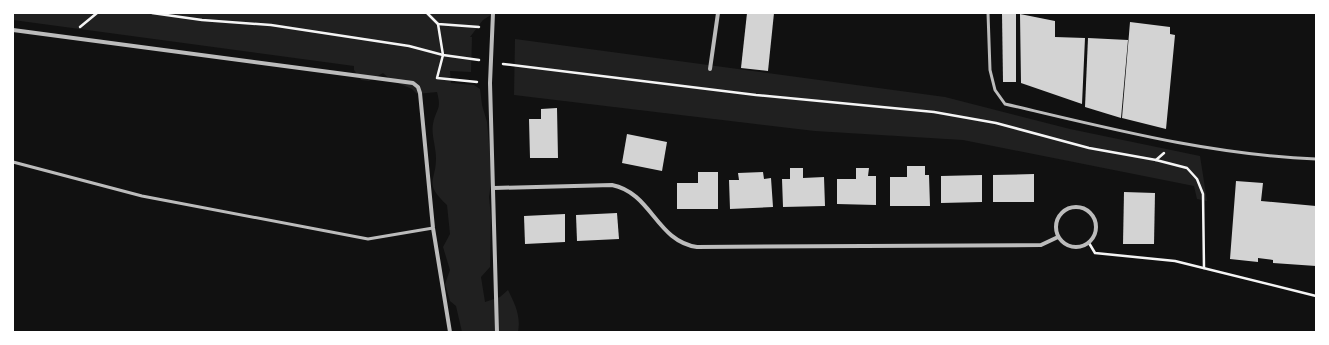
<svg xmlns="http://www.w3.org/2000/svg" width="1329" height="345" font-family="Inter,sans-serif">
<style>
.green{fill:#202020}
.building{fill:#d3d3d3}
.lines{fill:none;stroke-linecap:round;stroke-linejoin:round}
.path{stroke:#f5f5f5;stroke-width:2.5}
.service{stroke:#bcbcbc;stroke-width:3}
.minor{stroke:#bcbcbc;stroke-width:4}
</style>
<rect width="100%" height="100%" fill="#111"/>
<g class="green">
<path d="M13,13H494L483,20L470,37H472L471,72L450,71L451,83L474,85L480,89L482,105L487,122L492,176L489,197L491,217L490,267L481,277L485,302L500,297L508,290C515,304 521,316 518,332H462L456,306L450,301L445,284L450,270L443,247L450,234L447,205C423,182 436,183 436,158C436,147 431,134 433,124C436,108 442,111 437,92L417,94L412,89L391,80L383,73L369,81L361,80L354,70V66L13,20Z"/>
<polygon points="515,39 945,97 1070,129 1200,156 1207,201 1197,199 1194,186 963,140 815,131 514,95"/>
</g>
<g class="building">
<polygon points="747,13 774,13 768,71 741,68"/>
<polygon points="1002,13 1016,13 1016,82 1003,82"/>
<polygon points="1020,14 1055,21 1055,37 1085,38 1082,104 1021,83"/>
<polygon points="1130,22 1170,27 1170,34 1175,35 1166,129 1122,118"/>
<polygon points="1088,38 1128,40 1121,118 1085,107"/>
<polygon points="557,108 558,158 530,158 529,119 541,119 541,109"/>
<polygon points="627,134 667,142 662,171 622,163"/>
<polygon points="907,166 925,166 925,175 929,175 930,206 890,206 890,177 907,177"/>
<polygon points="790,168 803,168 803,178 824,177 825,206 783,207 782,179 790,179"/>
<polygon points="856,168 869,168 868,176 876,176 876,205 837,204 837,179 856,179"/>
<polygon points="698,172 718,172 718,209 677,209 677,183 698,183"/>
<polygon points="763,172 764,179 771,178 773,207 730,209 729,180 739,180 738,173"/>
<polygon points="1034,174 1034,202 993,202 993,175"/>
<polygon points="982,175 982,202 941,203 941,176"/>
<polygon points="1236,181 1263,183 1261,201 1316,206 1316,266 1273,263 1273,260 1258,258 1258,262 1230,259"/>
<polygon points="1124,192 1155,193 1154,244 1123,244"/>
<polygon points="617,213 619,239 577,241 576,215"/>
<polygon points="565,214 565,242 525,244 524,216"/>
</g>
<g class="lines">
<g class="path">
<polyline points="152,13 202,20 271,25 409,46 443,55 479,60"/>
<polyline points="427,13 438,24 479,27"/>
<polyline points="438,24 443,55 437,78 477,82"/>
<polyline points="80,27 97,13"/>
<polyline points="503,64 756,95 934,112 996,123 1089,148 1156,160 1187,168 1197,179 1203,194 1204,268"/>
<polyline points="1156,160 1164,153"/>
<polyline points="1089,243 1095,253 1175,261 1316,296"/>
</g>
<g class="service">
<path d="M988,13L990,70L995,90L1005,104C1108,128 1210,155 1316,159"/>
<polyline points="13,162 142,196 368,239 433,228"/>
</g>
<g class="minor">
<polyline points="493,13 490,83 497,332"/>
<polyline points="13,30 413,83 418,87 420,93 433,228 450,332"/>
<polyline points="710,69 718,13"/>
<path d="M494,188L612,185C652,193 656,241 697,247L1041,245L1058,237"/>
<circle cx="1076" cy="227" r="20"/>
</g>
</g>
<rect width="1329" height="345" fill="none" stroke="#ffffff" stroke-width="28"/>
</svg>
